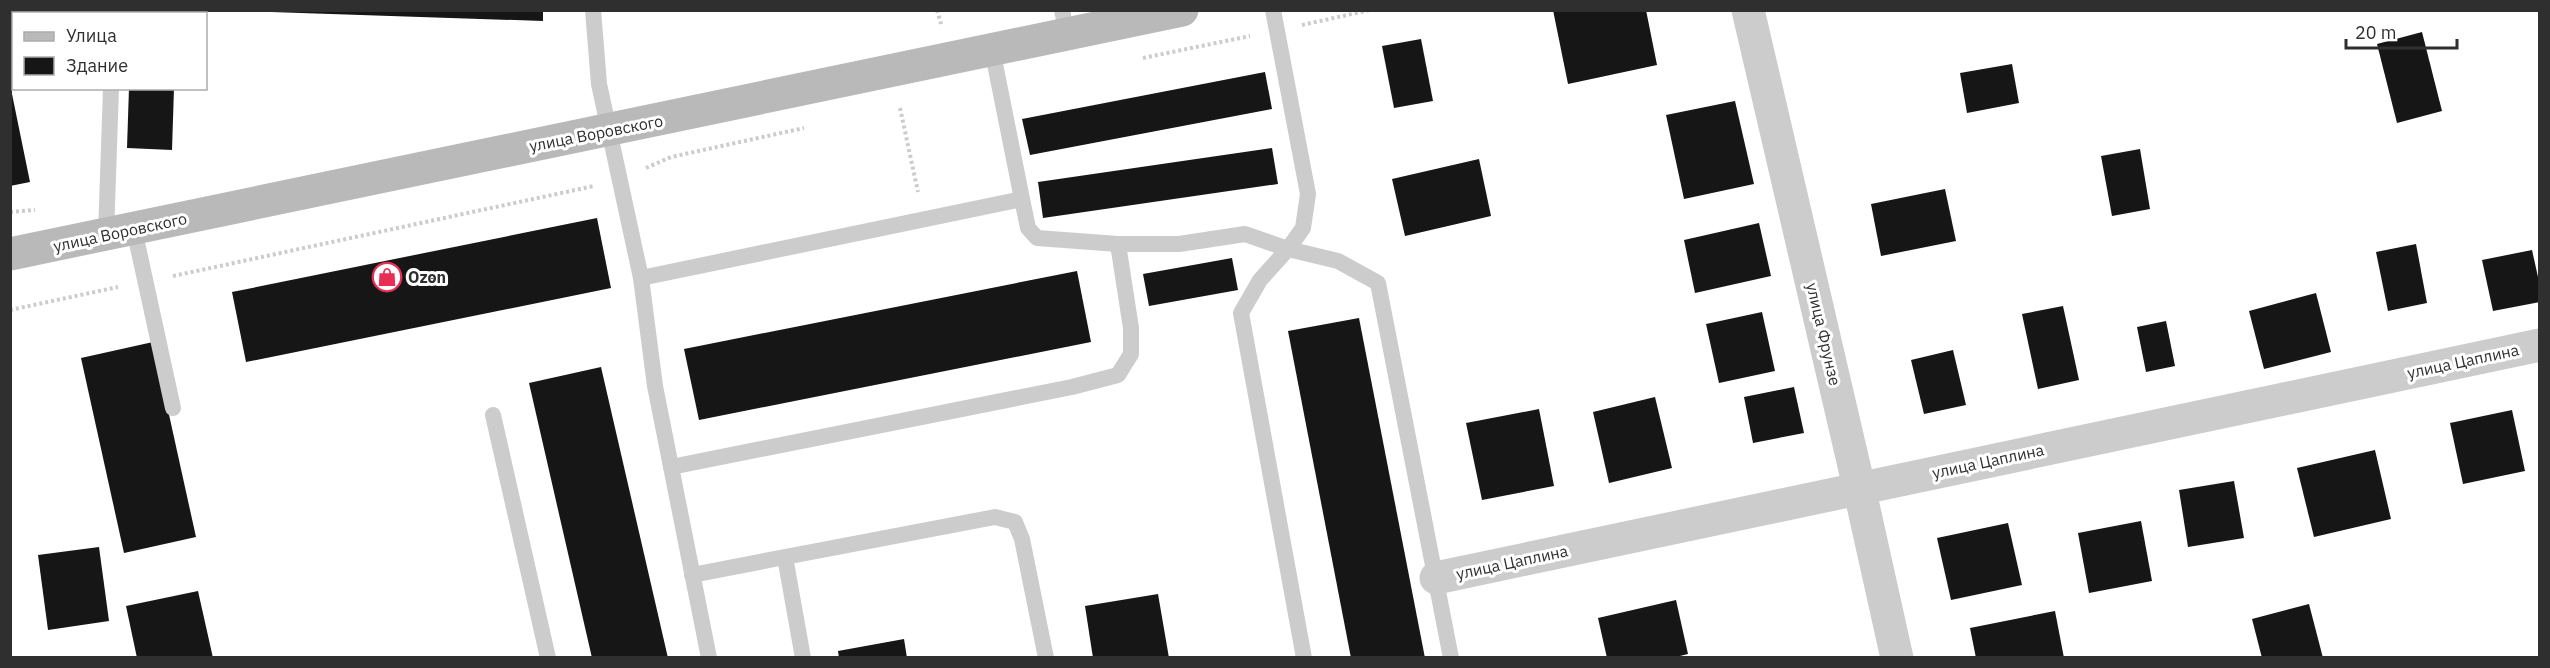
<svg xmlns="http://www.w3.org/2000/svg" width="2550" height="668" font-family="'IBM Plex Sans',sans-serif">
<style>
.building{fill:#161616}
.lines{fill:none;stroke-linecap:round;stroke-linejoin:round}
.path{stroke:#ccc;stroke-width:4;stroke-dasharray:3 3;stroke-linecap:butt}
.lane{stroke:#ccc;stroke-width:16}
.street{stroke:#ccc;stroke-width:33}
.secondary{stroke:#b9b9b9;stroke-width:33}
.labels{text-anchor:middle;stroke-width:6;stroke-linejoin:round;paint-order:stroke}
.street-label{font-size:16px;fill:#2f2f2f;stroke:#fff}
.poi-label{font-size:16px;font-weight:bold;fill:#2f2f2f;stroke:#fff;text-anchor:start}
</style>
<rect width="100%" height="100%" fill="#fff"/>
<g class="building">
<rect x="132" y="10" width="45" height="4"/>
<polygon points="271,10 543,10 543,21 271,12"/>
<polygon points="1553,10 1646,10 1657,65 1568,84"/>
<polygon points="2422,32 2442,111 2397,123 2377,44"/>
<polygon points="1421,39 1433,101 1394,108 1382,46"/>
<polygon points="2012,64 2019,103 1967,113 1960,73"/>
<polygon points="1265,72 1272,109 1030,155 1022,119"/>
<polygon points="129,88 174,88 172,150 127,148"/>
<polygon points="12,94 30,182 10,186 10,95"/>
<polygon points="1735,101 1754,184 1684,199 1666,115"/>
<polygon points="1272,148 1278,184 1043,218 1038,182"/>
<polygon points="2140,149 2150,209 2112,216 2101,156"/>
<polygon points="1479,159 1491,216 1405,236 1392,179"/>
<polygon points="1945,189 1956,241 1881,256 1871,204"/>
<polygon points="597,218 611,288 246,362 232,292"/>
<polygon points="1759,223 1771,276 1695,293 1684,240"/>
<polygon points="2416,244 2427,303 2388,311 2376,252"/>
<polygon points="2532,250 2540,286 2540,302 2493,311 2482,260"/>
<polygon points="1232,258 1238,290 1149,306 1143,274"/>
<polygon points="1077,271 1091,342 699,420 684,349"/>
<polygon points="2316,293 2331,352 2264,369 2249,311"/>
<polygon points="2063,306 2079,380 2038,389 2022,314"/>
<polygon points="1762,312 1775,371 1719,383 1706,324"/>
<polygon points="1359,318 1425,658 1351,658 1288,331"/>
<polygon points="2166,321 2175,366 2146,372 2137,327"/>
<polygon points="153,342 196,537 124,553 81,358"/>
<polygon points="1953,350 1966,405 1924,414 1911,360"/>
<polygon points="601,367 668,658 592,658 529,383"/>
<polygon points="1794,387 1804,433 1753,443 1744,397"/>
<polygon points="1655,397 1672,468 1609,483 1593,412"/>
<polygon points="1539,409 1554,486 1482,500 1466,423"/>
<polygon points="2512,410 2525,471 2463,484 2450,423"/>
<polygon points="2375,450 2391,519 2314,537 2297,468"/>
<polygon points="2234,481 2244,538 2188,547 2179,490"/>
<polygon points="2141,521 2152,581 2089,593 2078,533"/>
<polygon points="2008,523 2022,585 1951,600 1937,538"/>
<polygon points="99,547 109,621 48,630 38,555"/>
<polygon points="198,591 213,658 137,658 126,606"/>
<polygon points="1158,594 1169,658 1093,658 1085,606"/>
<polygon points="1676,600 1688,654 1672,658 1607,658 1598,618"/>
<polygon points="2309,604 2323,658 2262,658 2252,619"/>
<polygon points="2055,611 2064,658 1976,658 1970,628"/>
<polygon points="904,639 907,658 839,658 838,651"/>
</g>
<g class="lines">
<g class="path">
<polyline points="937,10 941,24"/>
<polyline points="1302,25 1370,10"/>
<polyline points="1143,58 1250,36"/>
<polyline points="900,108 918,192"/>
<polyline points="646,168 671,157 804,128"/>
<polyline points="10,212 35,210"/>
<polyline points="173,276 594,186"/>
<polyline points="10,310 118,287"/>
</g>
<g class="lane">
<polyline points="593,10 599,84 641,278 655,386 709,658"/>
<polyline points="1062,10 1067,35"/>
<polyline points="1273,10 1308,194 1303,228 1288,249 1260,280 1241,313 1304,658"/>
<polyline points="114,14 114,10"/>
<polyline points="1022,199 1028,228 1037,238 1118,244 1179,244 1245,234 1288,249 1338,261 1378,283 1451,658"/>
<polyline points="134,229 173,408"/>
<polyline points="106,235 111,88"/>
<polyline points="641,278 1022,199 992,49"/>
<polyline points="493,415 548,658"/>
<polyline points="671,467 1072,387 1118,375 1131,354 1131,328 1118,244"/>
<polyline points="692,575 785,557"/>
<polyline points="803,658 785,557 995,517 1015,522 1022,539 1046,658"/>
</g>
<g class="street">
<polyline points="1748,10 1859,487 1897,658"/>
<polyline points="1436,578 2540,345"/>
</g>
<polyline class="secondary" points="10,254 1182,10"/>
</g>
<defs>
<g id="shop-ring" transform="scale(1.5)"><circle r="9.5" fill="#fff" stroke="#e92e56" stroke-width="1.5"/><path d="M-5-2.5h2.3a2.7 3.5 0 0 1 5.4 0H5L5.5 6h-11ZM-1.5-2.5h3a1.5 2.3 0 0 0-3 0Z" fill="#e92e56"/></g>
</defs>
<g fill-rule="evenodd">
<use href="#shop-ring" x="387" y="277"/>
</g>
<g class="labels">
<g class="street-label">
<text transform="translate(596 133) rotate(-11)" y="6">улица Воровского</text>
<text transform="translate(120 232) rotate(-12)" y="6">улица Воровского</text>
<text transform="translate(1824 334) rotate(77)" y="6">улица Фрунзе</text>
<text transform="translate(2463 361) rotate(-12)" y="6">улица Цаплина</text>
<text transform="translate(1988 461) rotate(-12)" y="6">улица Цаплина</text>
<text transform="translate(1512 562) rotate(-12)" y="6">улица Цаплина</text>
</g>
<g class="poi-label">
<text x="408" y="283">Ozon</text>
</g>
</g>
<rect width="2550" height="668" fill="none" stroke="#2f2f2f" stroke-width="24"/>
<rect x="12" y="12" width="195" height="78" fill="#ffffff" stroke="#acacac" stroke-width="1.5"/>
<rect x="24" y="32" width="30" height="9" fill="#b9b9b9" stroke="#acacac" stroke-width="1.5"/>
<text x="66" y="42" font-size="18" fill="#2f2f2f">Улица</text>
<rect x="24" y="57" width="30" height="18" fill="#161616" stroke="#acacac" stroke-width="1.5"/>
<text x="66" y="72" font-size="18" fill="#2f2f2f">Здание</text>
<path d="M2346 39v9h111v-9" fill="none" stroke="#2f2f2f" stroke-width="3"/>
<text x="2355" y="39" font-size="18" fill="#2f2f2f" stroke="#ffffff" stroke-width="4.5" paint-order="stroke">20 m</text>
</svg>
